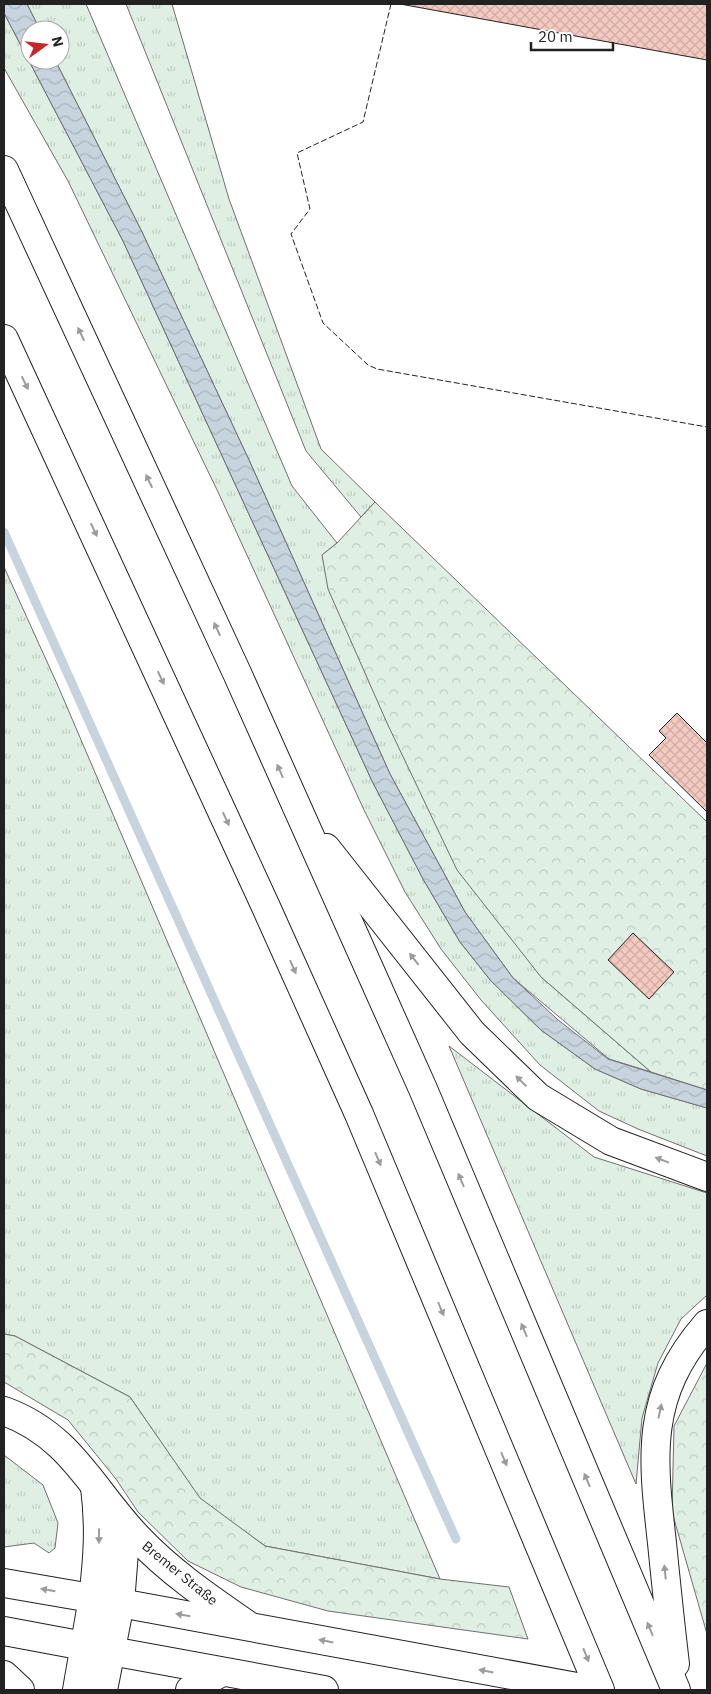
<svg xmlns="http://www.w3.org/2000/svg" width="711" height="1694" font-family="'IBM Plex Sans',sans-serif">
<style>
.grass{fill:url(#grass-tufts);stroke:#6f6f6f}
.forest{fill:url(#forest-crowns);stroke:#6f6f6f}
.water{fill:url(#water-waves);stroke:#6f6f6f}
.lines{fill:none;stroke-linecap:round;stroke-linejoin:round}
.stream{stroke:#c7d3dd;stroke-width:9}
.building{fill:url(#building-cross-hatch);stroke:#222}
.minor-casing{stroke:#222;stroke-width:30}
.major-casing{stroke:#222;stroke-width:30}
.highway-casing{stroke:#222;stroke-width:30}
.minor{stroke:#fff;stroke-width:28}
.major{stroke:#fff;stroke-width:28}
.highway{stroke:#fff;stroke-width:28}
.fence{stroke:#222;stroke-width:1;stroke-dasharray:6 2.5;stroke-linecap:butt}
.oneway{fill:#9c9c9c}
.labels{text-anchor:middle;stroke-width:4;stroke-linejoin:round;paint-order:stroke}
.street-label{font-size:14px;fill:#222;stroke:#fff}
</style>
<defs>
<pattern id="grass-tufts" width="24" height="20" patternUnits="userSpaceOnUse" patternTransform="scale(1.25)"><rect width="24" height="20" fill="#e0efe3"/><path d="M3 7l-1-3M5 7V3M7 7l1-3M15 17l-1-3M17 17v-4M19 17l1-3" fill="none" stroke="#c0cdc2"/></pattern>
<pattern id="forest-crowns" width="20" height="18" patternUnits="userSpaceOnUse" patternTransform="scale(1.25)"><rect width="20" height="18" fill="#e0efe3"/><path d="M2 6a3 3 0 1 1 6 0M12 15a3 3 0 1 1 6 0" fill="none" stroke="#c0cdc2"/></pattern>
<pattern id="water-waves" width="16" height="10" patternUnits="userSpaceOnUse" patternTransform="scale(1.25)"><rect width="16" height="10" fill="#c7d3dd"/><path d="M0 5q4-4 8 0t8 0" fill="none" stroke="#abb5bd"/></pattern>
<pattern id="building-cross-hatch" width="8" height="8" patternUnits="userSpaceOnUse" patternTransform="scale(1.25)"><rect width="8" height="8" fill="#f3c9c0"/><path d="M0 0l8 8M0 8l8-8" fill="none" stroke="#d0aca5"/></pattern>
</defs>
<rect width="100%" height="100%" fill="#fff"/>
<g class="grass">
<polygon points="27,4 86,4 292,486 337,543 322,555 541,977 651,1072 609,1059 513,978 465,912 390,774 249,460 142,232 55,60 60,60 60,30 40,30"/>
<polygon points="126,4 172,4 229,199 321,449 375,502 361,517 306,451"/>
<polygon points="4,13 123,241 372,781 423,879 460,942 491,981 541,1030 595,1069 641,1089 707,1108 707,1156 638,1129 599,1111 540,1065 481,1000 441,949 405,892 364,810 218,492 68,181 4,68"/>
<polygon points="4,567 58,686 440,1579 265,1546 200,1499 130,1397 15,1336 4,1334"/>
<polygon points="449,1046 594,1157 707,1193 707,1295 681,1319 658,1363 642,1418 636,1484"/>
<polygon points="4,1455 43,1485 58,1523 55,1548 49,1553 34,1543 4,1547"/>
</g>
<g class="forest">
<polygon points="375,502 707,822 707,1090 651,1072 541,977 457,870 387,723 328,589 322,555 337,543"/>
<polygon points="4,1334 15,1336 130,1397 200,1498 265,1546 440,1579 509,1587 528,1639 328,1611 241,1587 188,1561 138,1512 116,1479 68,1420 4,1382"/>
<polygon points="707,1363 707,1634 672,1512 674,1426"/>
</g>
<polygon class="water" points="4,4 27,4 40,30 30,30 30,60 55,60 142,232 249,460 390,774 465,912 513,978 557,1019 608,1059 707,1090 707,1108 641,1089 595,1069 541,1030 491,981 460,942 423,879 372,781 123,241 4,13"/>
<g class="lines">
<polyline class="stream" points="4,532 456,1539"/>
</g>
<g class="building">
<polygon points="400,4 707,4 707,60"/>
<polygon points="677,713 707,743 707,812 649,755 666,738 659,731"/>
<polygon points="633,933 674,972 649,999 608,960"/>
</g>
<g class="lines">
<g class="minor-casing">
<g id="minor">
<path d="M4,1411C71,1435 92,1490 138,1538C170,1572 210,1599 249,1626"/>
<polyline points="117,1515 124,1552 120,1603"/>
<path d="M93,1598C98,1558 100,1527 95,1487"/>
</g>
</g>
<g class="major-casing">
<g id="major">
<polyline points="120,1603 593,1690"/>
<polyline points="111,1651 324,1690"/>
</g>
</g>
<g class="highway-casing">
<g id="highway">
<polyline points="4,170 237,673 423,1089 676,1690"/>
<polyline points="4,339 266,907 359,1114 600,1690"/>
<polyline points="326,848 472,1033 538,1097 611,1141 707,1177"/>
<polyline points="4,1583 120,1603 103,1690"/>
<polyline points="4,1631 111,1651"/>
<path d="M675,1664C670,1623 666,1583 662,1543C652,1455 645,1395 707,1324"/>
<polyline points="4,1675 20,1690"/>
<polyline points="77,1690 93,1598"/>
<polyline points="190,1690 222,1672"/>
</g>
</g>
<use href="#minor" class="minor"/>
<use href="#major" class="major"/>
<use href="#highway" class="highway"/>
<polyline class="fence" points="391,4 363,122 297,153 310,209 291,234 323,323 368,365 377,369 707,427"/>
</g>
<defs><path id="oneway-solid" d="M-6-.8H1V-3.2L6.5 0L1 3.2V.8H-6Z" transform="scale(1.25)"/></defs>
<g class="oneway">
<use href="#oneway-solid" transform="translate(81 334) rotate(-115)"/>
<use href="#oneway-solid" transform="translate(25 383) rotate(64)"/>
<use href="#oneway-solid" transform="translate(149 481) rotate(-115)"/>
<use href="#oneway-solid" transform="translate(94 530) rotate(65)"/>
<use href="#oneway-solid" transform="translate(217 629) rotate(-115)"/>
<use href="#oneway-solid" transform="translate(161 678) rotate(65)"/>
<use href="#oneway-solid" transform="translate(280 771) rotate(-114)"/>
<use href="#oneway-solid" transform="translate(226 819) rotate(65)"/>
<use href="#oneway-solid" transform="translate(414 959) rotate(-128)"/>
<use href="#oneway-solid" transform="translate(293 967) rotate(66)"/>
<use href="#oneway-solid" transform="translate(521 1081) rotate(-136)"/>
<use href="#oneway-solid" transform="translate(378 1159) rotate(67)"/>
<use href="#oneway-solid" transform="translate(662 1160) rotate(-159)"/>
<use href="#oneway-solid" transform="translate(461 1180) rotate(-113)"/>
<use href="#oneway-solid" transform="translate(441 1309) rotate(67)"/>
<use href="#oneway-solid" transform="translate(524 1330) rotate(-113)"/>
<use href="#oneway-solid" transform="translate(660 1411) rotate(-78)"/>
<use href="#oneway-solid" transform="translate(504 1459) rotate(67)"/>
<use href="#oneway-solid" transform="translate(587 1480) rotate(-113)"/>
<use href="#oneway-solid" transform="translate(99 1536) rotate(90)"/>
<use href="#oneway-solid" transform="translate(665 1572) rotate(-96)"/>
<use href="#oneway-solid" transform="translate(48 1590) rotate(-170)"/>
<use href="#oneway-solid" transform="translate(183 1615) rotate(-170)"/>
<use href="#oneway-solid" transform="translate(650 1629) rotate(-113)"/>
<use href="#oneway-solid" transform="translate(326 1641) rotate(-169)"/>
<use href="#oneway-solid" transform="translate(586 1655) rotate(68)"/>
<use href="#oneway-solid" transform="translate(486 1671) rotate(-169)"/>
</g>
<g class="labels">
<g class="street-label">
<text transform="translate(180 1573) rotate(39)" y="5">Bremer Straße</text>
</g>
</g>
<rect width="711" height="1694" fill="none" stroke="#222222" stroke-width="10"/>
<g transform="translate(45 45) rotate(75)"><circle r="24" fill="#ffffff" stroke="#a7a7a7"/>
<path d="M0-4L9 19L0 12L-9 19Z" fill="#c62828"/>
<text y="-8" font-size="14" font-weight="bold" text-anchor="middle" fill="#222222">N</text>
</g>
<path d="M531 42v8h82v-8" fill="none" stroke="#222222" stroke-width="2.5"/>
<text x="538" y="42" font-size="15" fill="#222222" stroke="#ffffff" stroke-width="4" paint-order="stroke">20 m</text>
</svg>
